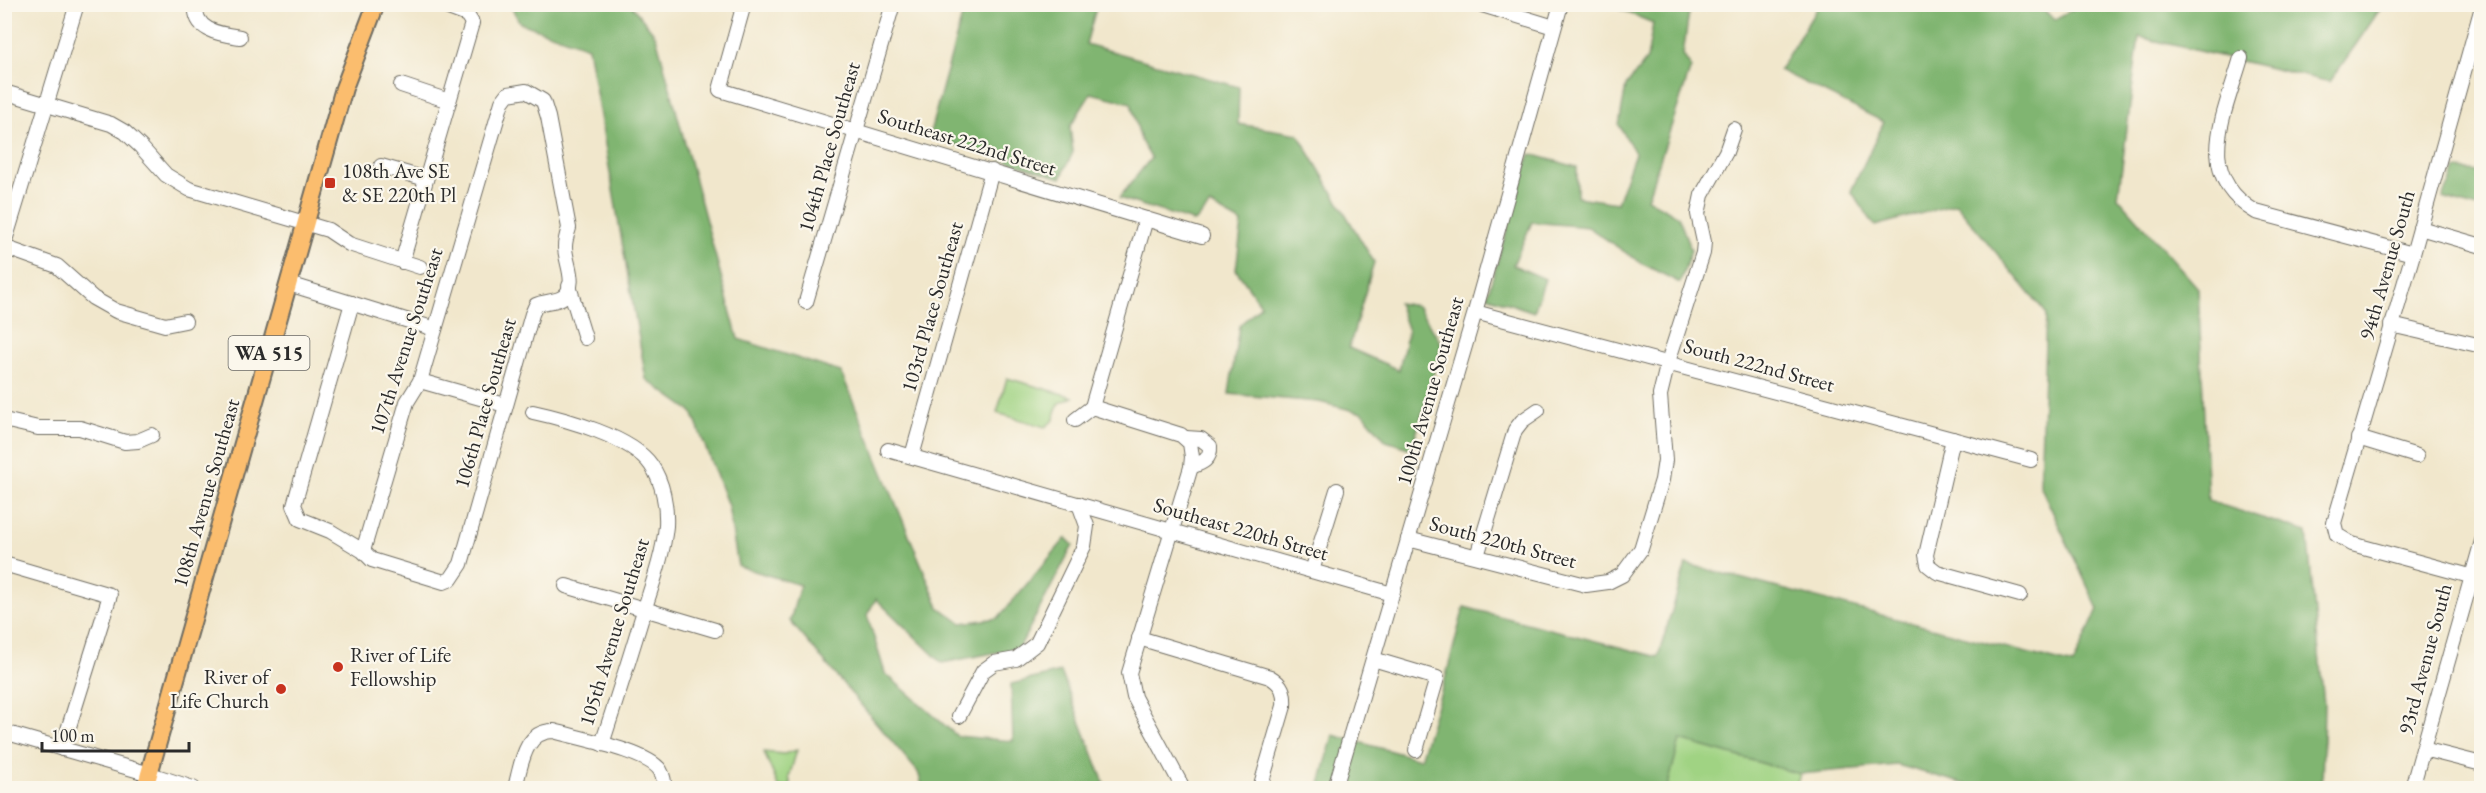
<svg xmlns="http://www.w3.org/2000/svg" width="2486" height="793" font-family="'EB Garamond',serif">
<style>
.green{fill:#a0d383;stroke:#667f57;stroke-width:1.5}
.forest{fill:#80b571;stroke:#56704e;stroke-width:1.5}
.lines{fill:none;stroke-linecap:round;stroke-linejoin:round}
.minor-casing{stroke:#706d63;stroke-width:16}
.major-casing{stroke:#706d63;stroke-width:20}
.minor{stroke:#fff;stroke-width:14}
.major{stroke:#fbbd6e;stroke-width:16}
.poi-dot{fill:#c8321e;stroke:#fbf7ec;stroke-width:2}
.labels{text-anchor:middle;stroke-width:4.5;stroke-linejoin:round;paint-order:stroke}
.shield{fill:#fbf7ec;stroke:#696865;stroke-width:1.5}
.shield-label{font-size:20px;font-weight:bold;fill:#2b2b2b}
.street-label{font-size:21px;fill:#2b2b2b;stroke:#fbf7ec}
.poi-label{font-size:21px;fill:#2b2b2b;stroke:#fbf7ec;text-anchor:start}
</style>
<rect width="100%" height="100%" fill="#fbf7ec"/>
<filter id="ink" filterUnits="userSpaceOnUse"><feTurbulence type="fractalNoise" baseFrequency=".0167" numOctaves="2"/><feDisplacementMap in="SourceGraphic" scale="12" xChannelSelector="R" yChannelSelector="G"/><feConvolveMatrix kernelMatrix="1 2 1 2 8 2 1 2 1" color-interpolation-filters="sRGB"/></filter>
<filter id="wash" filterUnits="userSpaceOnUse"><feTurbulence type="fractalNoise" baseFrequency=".008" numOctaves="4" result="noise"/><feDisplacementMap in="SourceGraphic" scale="24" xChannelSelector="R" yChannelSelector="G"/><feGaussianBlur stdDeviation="1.35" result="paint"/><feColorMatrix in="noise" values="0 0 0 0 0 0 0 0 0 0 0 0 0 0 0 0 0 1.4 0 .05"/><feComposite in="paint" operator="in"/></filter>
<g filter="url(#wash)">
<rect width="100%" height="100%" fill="#f1e7cc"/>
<g class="green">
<polygon points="1007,378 1073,397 1060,403 1055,412 1054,420 1045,427 997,413"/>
<polygon points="1680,739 1800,774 1796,788 1667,788"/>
<polygon points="797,750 789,777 791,786 779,788 764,752 784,754"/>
</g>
<g class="forest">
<polygon points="2082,4 2371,4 2381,8 2330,82 2139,37 2118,197 2198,288 2208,501 2307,532 2324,704 2322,788 1979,788 1897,765 1800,774 1680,740 1667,788 1319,788 1333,735 1420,759 1446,676 1464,607 1658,657 1686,564 2073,665 2098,609 2040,485 2046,313 1956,204 1875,226 1851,191 1884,122 1779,70 1819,5 2035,5 2055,19"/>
<polygon points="510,5 631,5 656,36 738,339 841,372 939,607 961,623 998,618 1066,538 1073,545 1019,648 942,663 876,599 867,615 885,673 957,736 1013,741 1011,684 1061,672 1106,788 923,788 918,772 790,621 800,585 738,566 728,506 692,412 646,379 588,47 520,23"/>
<polygon points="965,5 1097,5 1086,44 1239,87 1238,124 1298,134 1374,262 1349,348 1399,370 1408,331 1398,303 1417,306 1442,344 1412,449 1386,441 1363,413 1319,402 1229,394 1239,326 1261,305 1236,270 1242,223 1210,205 1195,222 1119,198 1151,158 1141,141 1131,103 1091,93 1070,127 1073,152 1061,178 929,136"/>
<polygon points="1620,5 1690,5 1683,55 1691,67 1647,199 1678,216 1691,250 1680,283 1641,263 1588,227 1532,222 1513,265 1545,279 1534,312 1487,296 1530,154 1577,167 1577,197 1617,203 1635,153 1619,125 1626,86 1647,59 1653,23 1619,9"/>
<polygon points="2456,170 2481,172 2481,209 2443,198"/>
</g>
</g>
<g filter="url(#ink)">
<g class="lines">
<g class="minor-casing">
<g id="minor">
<path d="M196,4C193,31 219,34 240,37"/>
<polyline points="744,4 720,90 1202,236"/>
<polyline points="1479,4 1554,27"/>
<polyline points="2482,7 2413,254 2334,523 2337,535 2352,544 2470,576 2482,575"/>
<path d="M2241,58C2225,114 2192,175 2256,212L2413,254"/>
<polyline points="401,85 449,101"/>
<polyline points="4,92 111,124 125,132 141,147 166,175 189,189 328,230 349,244 420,267"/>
<polyline points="381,166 426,179"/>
<polyline points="2420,228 2482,246"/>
<polyline points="4,244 77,4"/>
<polyline points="4,247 57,266 93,298 116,311 165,325 185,321"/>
<polyline points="402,262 472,23 467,15 443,6"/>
<polyline points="289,284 435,329"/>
<polyline points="569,286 585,338"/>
<polyline points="806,302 893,4"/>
<path d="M352,303L294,505L300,519L330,531L363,551L372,560L444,582L451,579L461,564L532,314L536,305C544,301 557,302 563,297C579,285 565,262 565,247C565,241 567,234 569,228L548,117L543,101L526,91L508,94L502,102L420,381L407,402L363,551"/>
<polyline points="1475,312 2031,460"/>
<polyline points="2391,325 2482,346"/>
<polyline points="420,381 505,405"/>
<polyline points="1092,407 1146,219"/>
<path d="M533,412C565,419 632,437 651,465C663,482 667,506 666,526C663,556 652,585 643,614C630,657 616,701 602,744"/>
<polyline points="4,420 38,428 80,428 125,442 138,441 152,435"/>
<polyline points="1075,420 1092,407 1181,435 1190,443 1192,457 1191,467 1129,673 1134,697 1183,788"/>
<path d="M1186,438L1201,439L1210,446C1211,460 1202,463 1191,467"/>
<polyline points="2358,438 2417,456"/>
<polyline points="1953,439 1926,555 1928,565 1937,572 2020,595"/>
<polyline points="888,450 1392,594"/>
<polyline points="912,456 992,171"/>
<polyline points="1408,539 1586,585 1608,582 1622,575 1641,549 1662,480 1665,460 1660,395 1668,362 1703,253 1704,242 1698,214 1702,195 1726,152 1734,129"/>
<polyline points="1477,556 1515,430 1522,421 1538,410"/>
<polyline points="4,564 110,595 62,749"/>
<polyline points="1312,571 1337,490"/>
<polyline points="566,586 715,630"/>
<path d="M1139,638L1270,677C1282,684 1285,692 1284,706L1260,788"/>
<polyline points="1373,659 1437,678 1416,750"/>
<polyline points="959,716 983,671 994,663 1016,659 1037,643 1084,546 1087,526 1079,504"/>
<polyline points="4,732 150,774 193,788"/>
<polyline points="2423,749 2482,764"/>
<path d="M515,788C521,766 524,730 554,731C577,738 647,751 660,770C664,777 664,781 664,788"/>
<polyline points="1335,788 1475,312 1561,4"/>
<polyline points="2412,788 2482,541"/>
</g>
</g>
<g class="major-casing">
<polyline id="major" points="145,788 344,88 376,4"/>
</g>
<use href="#minor" class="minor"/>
<use href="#major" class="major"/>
</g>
</g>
<g class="poi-dot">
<rect x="324" y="177" width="12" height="12" rx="3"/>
<circle cx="338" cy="667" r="6"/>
<circle cx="281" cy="689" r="6"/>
</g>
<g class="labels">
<rect class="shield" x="228.5" y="336" width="81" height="34" rx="4.5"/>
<g class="shield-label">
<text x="269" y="360">WA 515</text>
</g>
<g class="street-label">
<text transform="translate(967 142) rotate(17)" y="7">Southeast 222nd Street</text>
<text transform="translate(829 147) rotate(-74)" y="7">104th Place Southeast</text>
<text transform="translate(2387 265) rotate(-74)" y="7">94th Avenue South</text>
<text transform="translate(932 307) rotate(-74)" y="7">103rd Place Southeast</text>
<text transform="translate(406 341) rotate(-72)" y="7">107th Avenue Southeast</text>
<text transform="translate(1759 365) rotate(15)" y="7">South 222nd Street</text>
<text transform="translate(1430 391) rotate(-74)" y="7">100th Avenue Southeast</text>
<text transform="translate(485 403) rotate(-74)" y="7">106th Place Southeast</text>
<text transform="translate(206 493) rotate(-74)" y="7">108th Avenue Southeast</text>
<text transform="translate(1241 529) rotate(16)" y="7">Southeast 220th Street</text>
<text transform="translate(1503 542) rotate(15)" y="7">South 220th Street</text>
<text transform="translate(614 632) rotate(-73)" y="7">105th Avenue Southeast</text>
<text transform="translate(2425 659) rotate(-75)" y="7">93rd Avenue South</text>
</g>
<g class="poi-label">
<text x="342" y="178">108th Ave SE<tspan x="342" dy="24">&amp; SE 220th Pl</tspan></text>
<text x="350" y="662">River of Life<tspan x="350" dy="24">Fellowship</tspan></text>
<text x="269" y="684" text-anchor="end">River of<tspan x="269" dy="24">Life Church</tspan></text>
</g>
</g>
<rect width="2486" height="793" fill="none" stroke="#fbf7ec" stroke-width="24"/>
<path d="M42 742v9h147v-9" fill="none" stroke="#2b2b2b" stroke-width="3"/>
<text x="51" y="742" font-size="18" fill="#2b2b2b" stroke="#fbf7ec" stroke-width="4.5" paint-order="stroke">100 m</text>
</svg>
